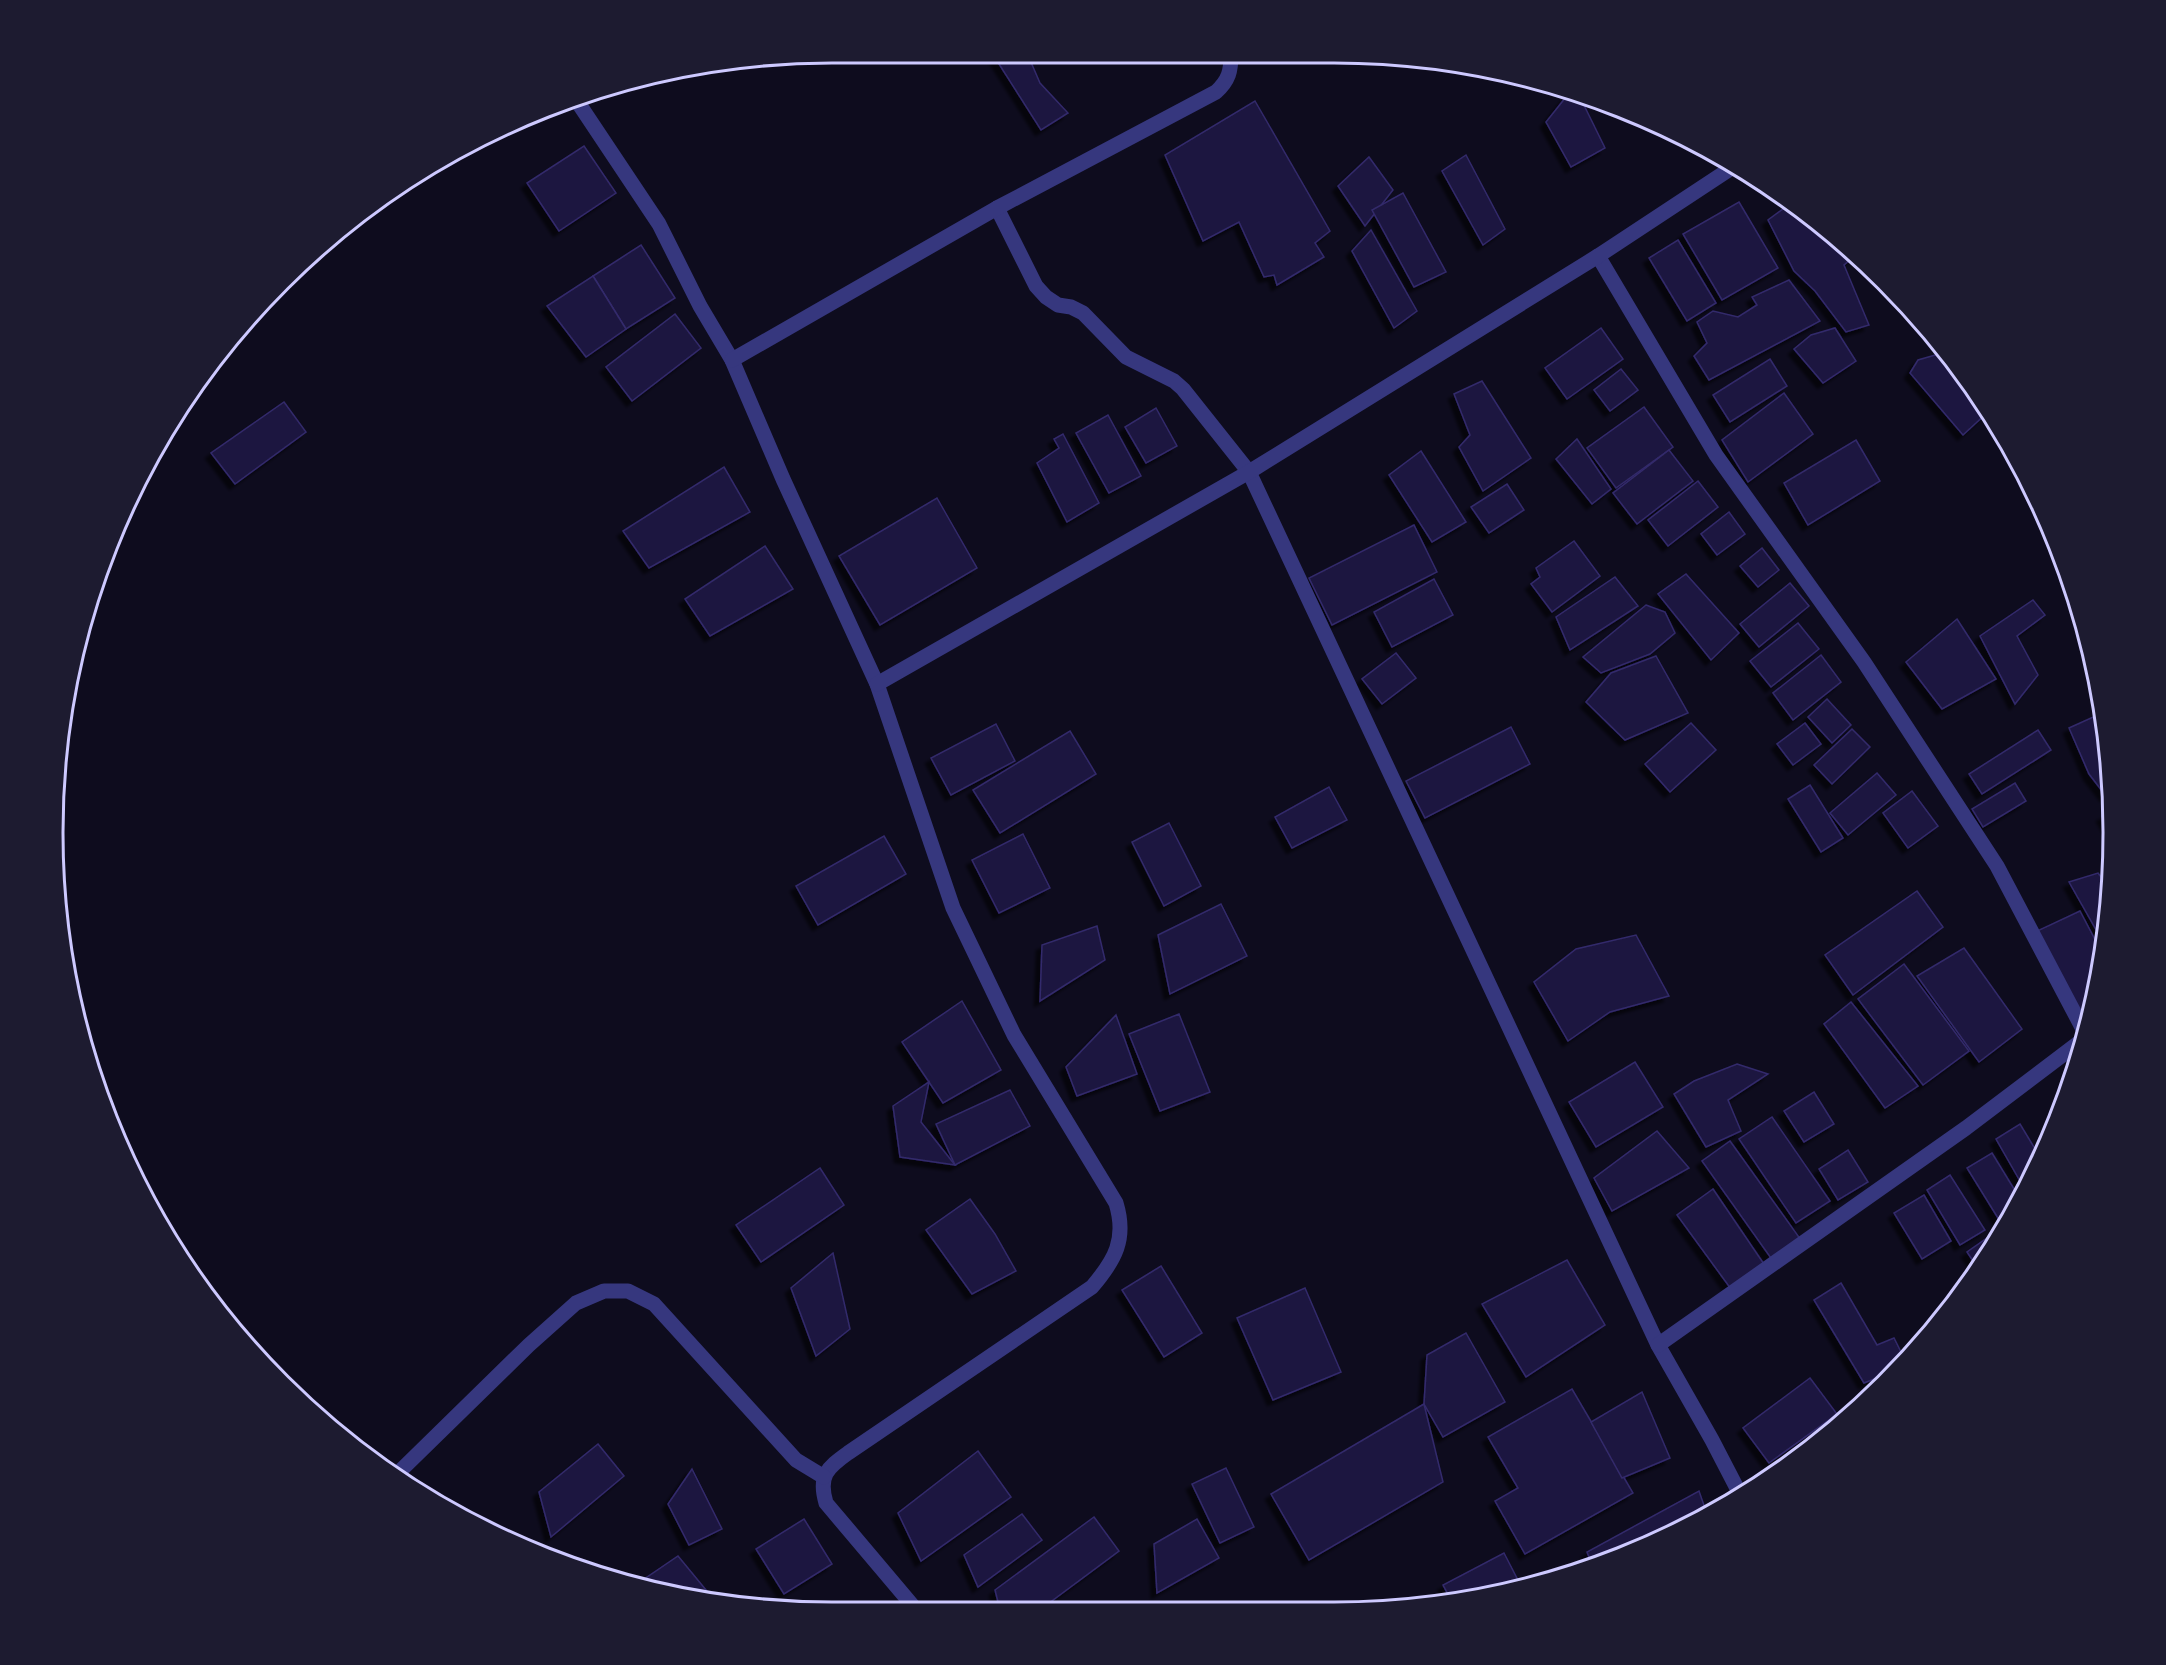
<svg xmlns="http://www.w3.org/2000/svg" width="2166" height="1665" font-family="'Sofia Sans Condensed',sans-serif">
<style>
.building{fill:#1e183f;stroke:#332a6c;stroke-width:1.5;filter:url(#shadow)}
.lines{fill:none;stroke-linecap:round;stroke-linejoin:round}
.street{stroke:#36377e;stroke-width:15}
.rim{fill:none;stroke:#cdc9ff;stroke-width:3}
</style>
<defs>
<filter id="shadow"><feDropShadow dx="-5.5" dy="5.5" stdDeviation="1.5" flood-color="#0009"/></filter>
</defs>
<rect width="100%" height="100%" fill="#0e0c1e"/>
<g class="building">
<polygon points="992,53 1027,53 1040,83 1068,113 1041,130"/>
<polygon points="1570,92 1579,95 1605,148 1571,167 1546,122"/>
<polygon points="1255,101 1330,231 1315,243 1324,257 1277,285 1274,275 1264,277 1239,222 1203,241 1165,155"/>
<polygon points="584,146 616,193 559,231 527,183"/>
<polygon points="1466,155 1505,229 1483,245 1442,171"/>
<polygon points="1369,157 1393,190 1365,226 1338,186"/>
<polygon points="1403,193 1446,272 1414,287 1372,210"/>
<polygon points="1739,202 1778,268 1722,300 1683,234"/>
<polygon points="1791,203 1808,213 1856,255 1844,265 1869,325 1846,332 1815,291 1794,271 1768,220"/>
<polygon points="1371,230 1417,311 1394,328 1352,251"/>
<polygon points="1678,240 1716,303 1687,321 1649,258"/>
<polygon points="641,245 675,298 626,329 593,276"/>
<polygon points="593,276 626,329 586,357 547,306"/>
<polygon points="1789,280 1820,321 1709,380 1694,356 1707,343 1697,322 1713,311 1738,317 1757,305 1752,297"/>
<polygon points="675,314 701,348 632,401 606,367"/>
<polygon points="1601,328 1623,359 1567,399 1545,368"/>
<polygon points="1835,328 1856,361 1823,383 1794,349 1811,335"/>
<polygon points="1942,353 1988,412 1963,435 1910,373 1918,360"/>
<polygon points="1770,359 1787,386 1730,422 1713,395"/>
<polygon points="1621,369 1638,390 1610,411 1594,390"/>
<polygon points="1482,381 1531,458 1483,491 1459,447 1470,435 1454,394"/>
<polygon points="1784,393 1813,434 1748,482 1722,440"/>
<polygon points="284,402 306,432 235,484 211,453"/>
<polygon points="1644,407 1673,447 1616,488 1587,448"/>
<polygon points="1156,408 1177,446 1146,463 1125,427"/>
<polygon points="1108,415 1141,476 1109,493 1076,433"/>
<polygon points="1063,434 1099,503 1067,522 1037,463 1059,448 1054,439"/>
<polygon points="1577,439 1611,489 1592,504 1556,459"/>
<polygon points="1856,440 1880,481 1808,525 1784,483"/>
<polygon points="1669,450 1693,481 1637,524 1613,493"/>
<polygon points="1421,451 1466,522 1432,542 1389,475"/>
<polygon points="724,467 750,512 649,568 623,531"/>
<polygon points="1698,481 1718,507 1668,546 1648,520"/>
<polygon points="1507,484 1524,510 1489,533 1471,507"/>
<polygon points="937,498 977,568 880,625 839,556"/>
<polygon points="1729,512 1745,534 1717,555 1701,534"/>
<polygon points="1414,525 1437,572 1332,625 1309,578"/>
<polygon points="1574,541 1600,576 1552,612 1531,584 1540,577 1536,568"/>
<polygon points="765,546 793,589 710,636 685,599"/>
<polygon points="1762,548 1779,570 1758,587 1740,566"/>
<polygon points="1686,574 1739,633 1711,660 1658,594"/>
<polygon points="1615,577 1638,606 1570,650 1556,617"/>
<polygon points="1434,579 1453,615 1392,647 1374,612"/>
<polygon points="1790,583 1809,606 1759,647 1740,624"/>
<polygon points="2033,600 2045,615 2017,636 2038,675 2015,704 1980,636"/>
<polygon points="1646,605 1665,612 1675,633 1650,654 1601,673 1583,657"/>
<polygon points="1957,619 1996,679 1942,709 1906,662"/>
<polygon points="1798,623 1819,649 1771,687 1750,661"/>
<polygon points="1396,653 1416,678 1382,704 1362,679"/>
<polygon points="1821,655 1841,682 1793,720 1773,693"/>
<polygon points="1656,656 1688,713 1625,740 1586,702 1611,673"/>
<polygon points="1827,699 1851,725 1832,743 1808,717"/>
<polygon points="2102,713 2110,794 2106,796 2089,774 2069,728"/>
<polygon points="1691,723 1716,750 1670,792 1645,764"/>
<polygon points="1805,723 1821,744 1793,765 1777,744"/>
<polygon points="996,724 1015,761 951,795 931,758"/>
<polygon points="1511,727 1530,764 1425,818 1406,781"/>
<polygon points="1852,729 1870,747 1832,784 1814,765"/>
<polygon points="2038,730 2051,750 1982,794 1969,774"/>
<polygon points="1070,731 1096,774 1000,833 973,790"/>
<polygon points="1877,773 1896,795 1848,835 1830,813"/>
<polygon points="2015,783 2026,801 1983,827 1972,809"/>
<polygon points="1810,785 1843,838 1821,852 1788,799"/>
<polygon points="1329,787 1347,820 1292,848 1275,817"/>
<polygon points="1912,791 1938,826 1908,848 1883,813"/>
<polygon points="2111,812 2113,833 2113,835 2102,816"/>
<polygon points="1169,823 1201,886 1164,906 1132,842"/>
<polygon points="1023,834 1050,888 999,913 972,860"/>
<polygon points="884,836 906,874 818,925 796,886"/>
<polygon points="2098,873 2108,886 2103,942 2069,882"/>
<polygon points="1917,891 1943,927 1853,995 1825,955"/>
<polygon points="1221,904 1247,956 1170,994 1158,935"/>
<polygon points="2080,911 2102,953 2098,985 2086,1026 2035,932"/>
<polygon points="1097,926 1105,960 1040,1001 1042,945"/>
<polygon points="1636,935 1669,996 1610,1012 1568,1041 1534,982 1576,949"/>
<polygon points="1964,948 2022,1029 1979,1062 1917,976"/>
<polygon points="1904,964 1969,1051 1923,1085 1858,999"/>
<polygon points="962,1001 1001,1070 943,1103 902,1042"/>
<polygon points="1851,1002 1918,1086 1885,1108 1824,1024"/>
<polygon points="1179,1014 1210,1092 1160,1111 1129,1034"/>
<polygon points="1116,1015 1137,1074 1077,1096 1066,1067"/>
<polygon points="1635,1062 1663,1107 1596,1147 1569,1102"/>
<polygon points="1737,1064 1768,1074 1728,1100 1741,1131 1706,1147 1674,1094 1694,1081"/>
<polygon points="929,1082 921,1122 955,1165 900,1157 893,1106"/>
<polygon points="1010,1090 1030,1126 955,1165 936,1124"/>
<polygon points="1814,1092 1834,1124 1804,1142 1784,1111"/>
<polygon points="1772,1117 1830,1201 1796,1223 1739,1139"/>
<polygon points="2020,1124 2040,1157 2024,1188 1996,1139"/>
<polygon points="1657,1131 1689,1168 1612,1211 1594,1178"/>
<polygon points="1730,1141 1801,1240 1773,1261 1702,1161"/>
<polygon points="1848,1150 1868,1182 1838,1200 1819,1169"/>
<polygon points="1992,1153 2019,1197 2007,1220 2001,1223 1967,1168"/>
<polygon points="820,1168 844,1205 761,1262 736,1225"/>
<polygon points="1950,1175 1985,1230 1960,1245 1927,1190"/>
<polygon points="1713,1189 1766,1267 1731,1289 1677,1215"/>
<polygon points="1924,1195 1951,1241 1922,1259 1894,1213"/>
<polygon points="970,1199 995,1234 1016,1271 972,1294 926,1230"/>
<polygon points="1997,1231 1999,1234 1979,1270 1967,1252"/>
<polygon points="833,1253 850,1329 816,1356 791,1288"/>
<polygon points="1567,1260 1605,1325 1526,1377 1482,1304"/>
<polygon points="1161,1266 1202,1333 1164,1357 1122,1290"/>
<polygon points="1841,1283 1877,1345 1894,1338 1905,1360 1897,1370 1864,1383 1814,1300"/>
<polygon points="1305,1288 1341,1372 1273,1400 1237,1318"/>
<polygon points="1466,1333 1505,1402 1443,1437 1424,1404 1427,1355"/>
<polygon points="1810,1378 1837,1414 1769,1463 1743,1428"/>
<polygon points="1572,1389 1633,1493 1525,1554 1495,1501 1518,1488 1488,1437"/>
<polygon points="1642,1392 1670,1458 1622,1478 1591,1422"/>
<polygon points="1424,1404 1443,1482 1309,1560 1271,1494"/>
<polygon points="598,1444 624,1476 551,1537 539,1492"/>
<polygon points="978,1451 1011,1497 921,1561 898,1513"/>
<polygon points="1226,1468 1254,1527 1220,1543 1192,1484"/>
<polygon points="692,1469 722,1529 689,1545 668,1504"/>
<polygon points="1699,1491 1706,1511 1593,1567 1587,1552"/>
<polygon points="1022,1514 1042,1540 978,1587 964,1555"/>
<polygon points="1094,1517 1119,1551 1045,1606 999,1606 995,1590"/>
<polygon points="804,1519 832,1564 784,1594 756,1549"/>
<polygon points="1197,1519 1219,1558 1157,1593 1154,1544"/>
<polygon points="1504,1553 1521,1586 1452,1602 1443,1585"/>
<polygon points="678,1556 716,1602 637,1584"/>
</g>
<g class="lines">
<g class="street">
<path d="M577,101L659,224L700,306L732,360L783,479L877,684L953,908L1014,1035L1116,1203C1127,1239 1115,1260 1092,1287L848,1453C827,1468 818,1476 826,1503L913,1606"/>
<polyline points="997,208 1036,286 1046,297 1058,305 1071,307 1083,313 1126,357 1174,381 1183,389 1249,472 1658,1345 1712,1440 1740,1494"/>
<polyline points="1598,256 1716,455 1864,662 1997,866 2084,1031"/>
<path d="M732,360L997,208L1216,92C1229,80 1231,71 1231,54"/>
<polyline points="877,684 1249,472 1598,256 1733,167"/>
<polyline points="1658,1345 1966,1128 2081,1041"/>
<polyline points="394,1477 529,1345 576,1303 604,1291 628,1291 654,1304 796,1460 824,1477"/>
</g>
</g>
<path d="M0 0H2166V1665H0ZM832 63H1334A769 769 0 0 1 2103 832V833A769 769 0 0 1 1334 1602H832A769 769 0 0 1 63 833V832A769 769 0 0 1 832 63Z" fill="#1d1b30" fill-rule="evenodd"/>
<path class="rim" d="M832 63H1334A769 769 0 0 1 2103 832V833A769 769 0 0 1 1334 1602H832A769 769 0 0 1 63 833V832A769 769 0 0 1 832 63Z"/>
</svg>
